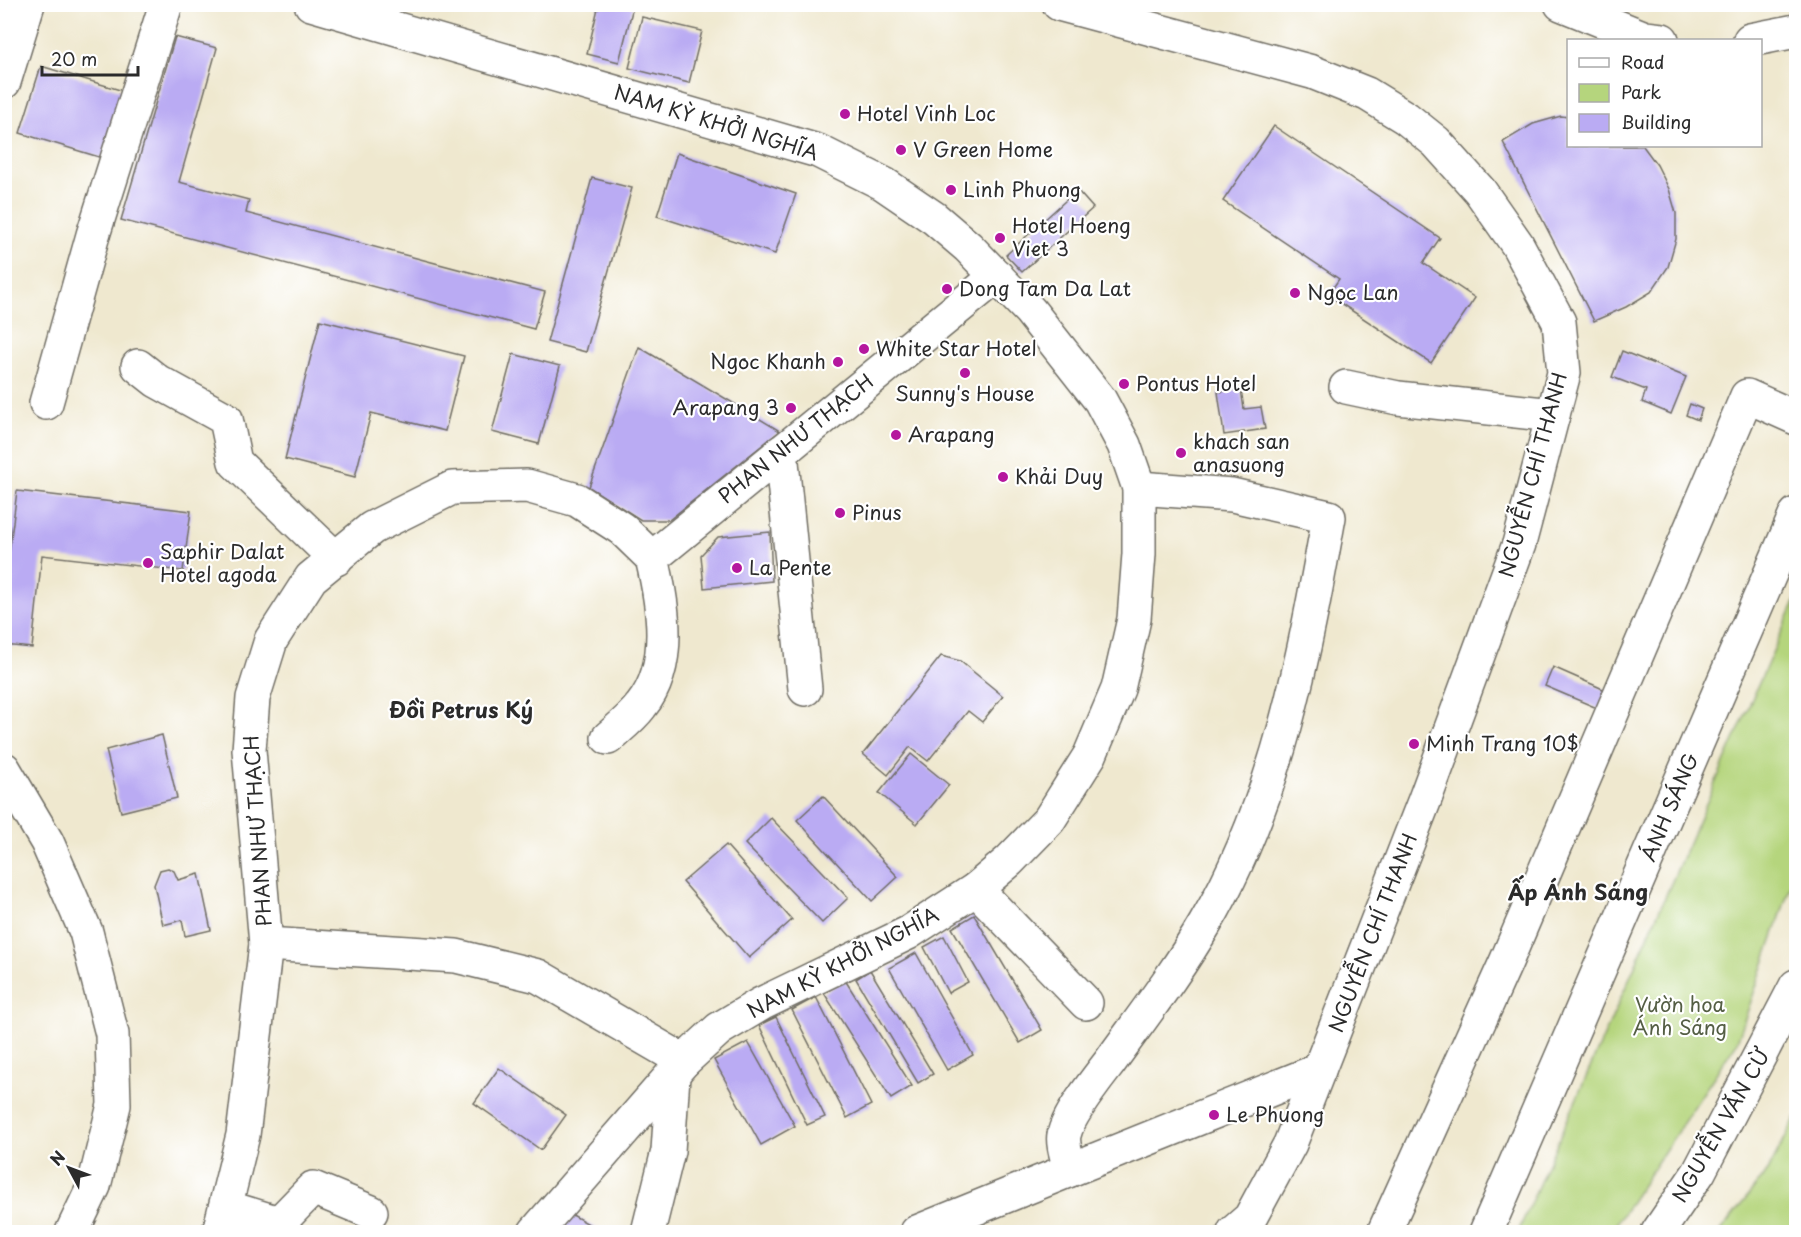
<svg xmlns="http://www.w3.org/2000/svg" width="1801" height="1237" font-family="'Playpen Sans',sans-serif">
<style>
.green{fill:#b5d57d;stroke:#708054;stroke-width:1.5}
.building{fill:#baabf3}
.lines{fill:none;stroke-linecap:round;stroke-linejoin:round}
.minor-casing{stroke:#706d64;stroke-width:36}
.major-casing{stroke:#706d64;stroke-width:36}
.minor{stroke:#fff;stroke-width:33}
.major{stroke:#fff;stroke-width:33}
.poi-dot{fill:#b5179e;stroke:#fff;stroke-width:2}
.labels{text-anchor:middle;stroke-width:4.5;stroke-linejoin:round;paint-order:stroke}
.poi-label{font-size:20px;fill:#2b2b2b;stroke:#fff;text-anchor:start}
.street-label{font-size:20px;fill:#2b2b2b;stroke:#fff}
.park-label{font-size:20px;fill:#545e44;stroke:#fff}
.neighbourhood-label{font-size:21px;font-weight:bold;fill:#2b2b2b;stroke:#fff}
</style>
<rect width="100%" height="100%" fill="#fff"/>
<filter id="ink" filterUnits="userSpaceOnUse"><feTurbulence type="fractalNoise" baseFrequency=".0167" numOctaves="2"/><feDisplacementMap in="SourceGraphic" scale="12" xChannelSelector="R" yChannelSelector="G"/><feConvolveMatrix kernelMatrix="1 2 1 2 8 2 1 2 1" color-interpolation-filters="sRGB"/></filter>
<filter id="wash" filterUnits="userSpaceOnUse"><feTurbulence type="fractalNoise" baseFrequency=".008" numOctaves="4" result="noise"/><feDisplacementMap in="SourceGraphic" scale="24" xChannelSelector="R" yChannelSelector="G"/><feGaussianBlur stdDeviation="1.35" result="paint"/><feColorMatrix in="noise" values="0 0 0 0 0 0 0 0 0 0 0 0 0 0 0 0 0 1.4 0 .05"/><feComposite in="paint" operator="in"/></filter>
<g filter="url(#wash)">
<rect width="100%" height="100%" fill="#efe8cf"/>
<g class="green">
<polygon points="1796,599 1796,870 1737,1042 1611,1232 1518,1232"/>
<polygon points="1796,1117 1796,1232 1720,1232 1769,1169"/>
</g>
<g id="blocks">
<g class="building">
<polygon points="599,4 633,7 619,62 587,54"/>
<polygon points="642,17 702,31 689,83 629,68"/>
<polygon points="175,37 217,48 179,182 249,200 246,213 545,292 534,329 121,220"/>
<polygon points="41,66 130,93 109,160 20,133"/>
<polygon points="1561,116 1568,117 1568,146 1643,146 1657,165 1669,189 1676,213 1676,239 1668,267 1651,292 1626,307 1594,321 1503,142 1533,124"/>
<polygon points="1274,126 1440,238 1423,263 1475,298 1431,363 1328,295 1339,279 1223,201"/>
<polygon points="677,153 796,194 775,254 657,216"/>
<polygon points="592,178 632,188 586,352 547,342"/>
<polygon points="1077,190 1093,208 1022,272 1006,255"/>
<polygon points="320,320 464,356 445,431 371,413 355,477 285,459"/>
<polygon points="639,347 780,431 669,520 641,520 589,487"/>
<polygon points="1622,351 1686,377 1671,414 1642,402 1646,390 1612,377"/>
<polygon points="513,354 560,366 539,444 492,432"/>
<polygon points="1241,389 1244,409 1261,407 1265,429 1224,435 1218,392"/>
<polygon points="1690,404 1702,409 1698,420 1686,415"/>
<polygon points="17,491 191,511 183,571 42,555 32,648 4,645 4,593"/>
<polygon points="770,532 772,581 704,588 701,555 718,537"/>
<polygon points="941,656 960,661 1003,696 982,722 968,711 928,761 910,747 888,775 863,754"/>
<polygon points="1553,667 1612,693 1604,711 1545,686"/>
<polygon points="162,735 177,798 121,812 106,750"/>
<polygon points="911,754 949,785 917,824 879,793"/>
<polygon points="823,796 898,877 872,901 797,820"/>
<polygon points="771,818 848,898 822,923 745,844"/>
<polygon points="726,845 792,920 749,958 683,882"/>
<polygon points="168,868 174,871 178,880 199,874 211,930 185,936 182,920 163,925 154,885 160,870"/>
<polygon points="974,915 1042,1030 1020,1043 952,928"/>
<polygon points="944,936 968,982 948,993 924,947"/>
<polygon points="916,953 973,1055 947,1070 889,968"/>
<polygon points="870,970 933,1074 918,1083 856,979"/>
<polygon points="845,980 912,1086 891,1099 824,993"/>
<polygon points="816,997 871,1105 847,1118 792,1010"/>
<polygon points="776,1017 825,1117 807,1125 759,1025"/>
<polygon points="748,1042 795,1126 761,1145 714,1060"/>
<polygon points="499,1068 566,1115 541,1150 474,1103"/>
<polygon points="567,1212 603,1232 555,1232"/>
</g>
</g>
</g>
<g filter="url(#ink)">
<use href="#blocks" fill-opacity="0" stroke="#706d64" stroke-width="1.5"/>
<g class="lines">
<g class="minor-casing">
<g id="minor">
<polyline points="311,4 818,151 884,184 934,218 968,247 1030,311 1100,400 1124,445 1139,488 1139,554 1134,619 1118,689 1090,755 1049,820 1009,861 976,889 908,933 761,1004 719,1029 684,1061 535,1232"/>
<polyline points="1059,4 1312,72 1367,94 1406,118 1436,142 1480,191 1517,244 1559,322 1564,373 1519,544 1425,799 1290,1144 1250,1218 1234,1232"/>
<polyline points="1561,4 1645,38 1662,40"/>
<polyline points="1750,40 1796,31"/>
<polyline points="4,82 28,4"/>
<polyline points="138,366 157,381 226,419 235,462 336,559"/>
<polyline points="1346,387 1398,398 1553,415"/>
<polyline points="46,403 93,235 166,4"/>
<polyline points="781,452 805,689"/>
<path d="M1139,488L1232,495L1329,517C1304,656 1278,800 1205,924C1177,972 1143,1016 1110,1062C1097,1079 1068,1115 1064,1135C1062,1144 1068,1160 1070,1170L1319,1070"/>
<path d="M608,738C619,728 632,718 641,706C674,665 663,604 652,558"/>
<polyline points="4,769 47,842 86,932 112,1034 114,1105 94,1186 72,1232"/>
<polyline points="976,889 1086,1003"/>
<polyline points="266,944 456,956 538,976 684,1061"/>
<polyline points="226,1207 279,1223 313,1188 371,1212"/>
<polyline points="219,1232 243,1135 266,944 249,750 253,698 271,640 311,578 372,528 452,488 527,486 577,500 622,529 652,558 997,276"/>
<polyline points="648,1232 668,1151 673,1076"/>
<polyline points="917,1232 1070,1170"/>
<polyline points="1384,1232 1506,962 1747,396 1796,418"/>
<polyline points="1486,1232 1796,514"/>
</g>
</g>
<g class="major-casing">
<polyline id="major" points="1658,1232 1699,1172 1796,986"/>
</g>
<use href="#minor" class="minor"/>
<use href="#major" class="major"/>
</g>
</g>
<g class="poi-dot">
<circle cx="845" cy="114" r="6"/>
<circle cx="901" cy="150" r="6"/>
<circle cx="951" cy="190" r="6"/>
<circle cx="1000" cy="238" r="6"/>
<circle cx="947" cy="289" r="6"/>
<circle cx="1295" cy="293" r="6"/>
<circle cx="864" cy="349" r="6"/>
<circle cx="838" cy="362" r="6"/>
<circle cx="965" cy="373" r="6"/>
<circle cx="1124" cy="384" r="6"/>
<circle cx="791" cy="408" r="6"/>
<circle cx="896" cy="435" r="6"/>
<circle cx="1181" cy="453" r="6"/>
<circle cx="1003" cy="477" r="6"/>
<circle cx="840" cy="513" r="6"/>
<circle cx="148" cy="563" r="6"/>
<circle cx="737" cy="568" r="6"/>
<circle cx="1414" cy="744" r="6"/>
<circle cx="1214" cy="1115" r="6"/>
</g>
<g class="labels">
<g class="poi-label">
<text x="857" y="121">Hotel Vinh Loc</text>
<text x="913" y="157">V Green Home</text>
<text x="963" y="197">Linh Phuong</text>
<text x="1012" y="233">Hotel Hoeng<tspan x="1012" dy="23">Viet 3</tspan></text>
<text x="959" y="296">Dong Tam Da Lat</text>
<text x="1307" y="300">Ngọc Lan</text>
<text x="876" y="356">White Star Hotel</text>
<text x="826" y="369" text-anchor="end">Ngoc Khanh</text>
<text x="1136" y="391">Pontus Hotel</text>
<text x="965" y="401" text-anchor="middle">Sunny's House</text>
<text x="779" y="415" text-anchor="end">Arapang 3</text>
<text x="908" y="442">Arapang</text>
<text x="1193" y="449">khach san<tspan x="1193" dy="23">anasuong</tspan></text>
<text x="1015" y="484">Khải Duy</text>
<text x="852" y="520">Pinus</text>
<text x="160" y="559">Saphir Dalat<tspan x="160" dy="23">Hotel agoda</tspan></text>
<text x="749" y="575">La Pente</text>
<text x="1426" y="751">Minh Trang 10$</text>
<text x="1226" y="1122">Le Phuong</text>
</g>
<g class="street-label">
<text transform="translate(716 123) rotate(17)" y="7">NAM KỲ KHỞI NGHĨA</text>
<text transform="translate(796 439) rotate(-39)" y="7">PHAN NHƯ THẠCH</text>
<text transform="translate(1533 475) rotate(-75)" y="7">NGUYỄN CHÍ THANH</text>
<text transform="translate(1670 807) rotate(-67)" y="7">ÁNH SÁNG</text>
<text transform="translate(258 831) rotate(-94)" y="7">PHAN NHƯ THẠCH</text>
<text transform="translate(1373 933) rotate(-69)" y="7">NGUYỄN CHÍ THANH</text>
<text transform="translate(843 963) rotate(-28)" y="7">NAM KỲ KHỞI NGHĨA</text>
<text transform="translate(1721 1126) rotate(-60)" y="7">NGUYỄN VĂN CỪ</text>
</g>
<g class="park-label">
<text x="1680" y="1012">Vườn hoa<tspan x="1680" dy="23">Ánh Sáng</tspan></text>
</g>
<g class="neighbourhood-label">
<text x="461" y="718">Đồi Petrus Ký</text>
<text x="1578" y="900">Ấp Ánh Sáng</text>
</g>
</g>
<rect width="1801" height="1237" fill="none" stroke="#fff" stroke-width="24"/>
<rect x="1567" y="39" width="195" height="108" fill="#ffffff" stroke="#aaaaaa" stroke-width="1.5"/>
<rect x="1579" y="58" width="30" height="9" fill="#ffffff" stroke="#aaaaaa" stroke-width="1.5"/>
<text x="1621" y="69" font-size="18" fill="#2b2b2b">Road</text>
<rect x="1579" y="84" width="30" height="18" fill="#b5d57d" stroke="#aaaaaa" stroke-width="1.5"/>
<text x="1621" y="99" font-size="18" fill="#2b2b2b">Park</text>
<rect x="1579" y="114" width="30" height="18" fill="#baabf3" stroke="#aaaaaa" stroke-width="1.5"/>
<text x="1621" y="129" font-size="18" fill="#2b2b2b">Building</text>
<g transform="translate(69 1168) rotate(311)" stroke="#ffffff" stroke-width="4.5" paint-order="stroke">
<path d="M0-4.5L10 22L0 15L-10 22Z" fill="#2b2b2b"/>
<text y="-9" font-size="16" font-weight="bold" text-anchor="middle" fill="#2b2b2b">N</text>
</g>
<path d="M42 66v9h96v-9" fill="none" stroke="#2b2b2b" stroke-width="3"/>
<text x="51" y="66" font-size="18" fill="#2b2b2b" stroke="#ffffff" stroke-width="4.5" paint-order="stroke">20 m</text>
</svg>
